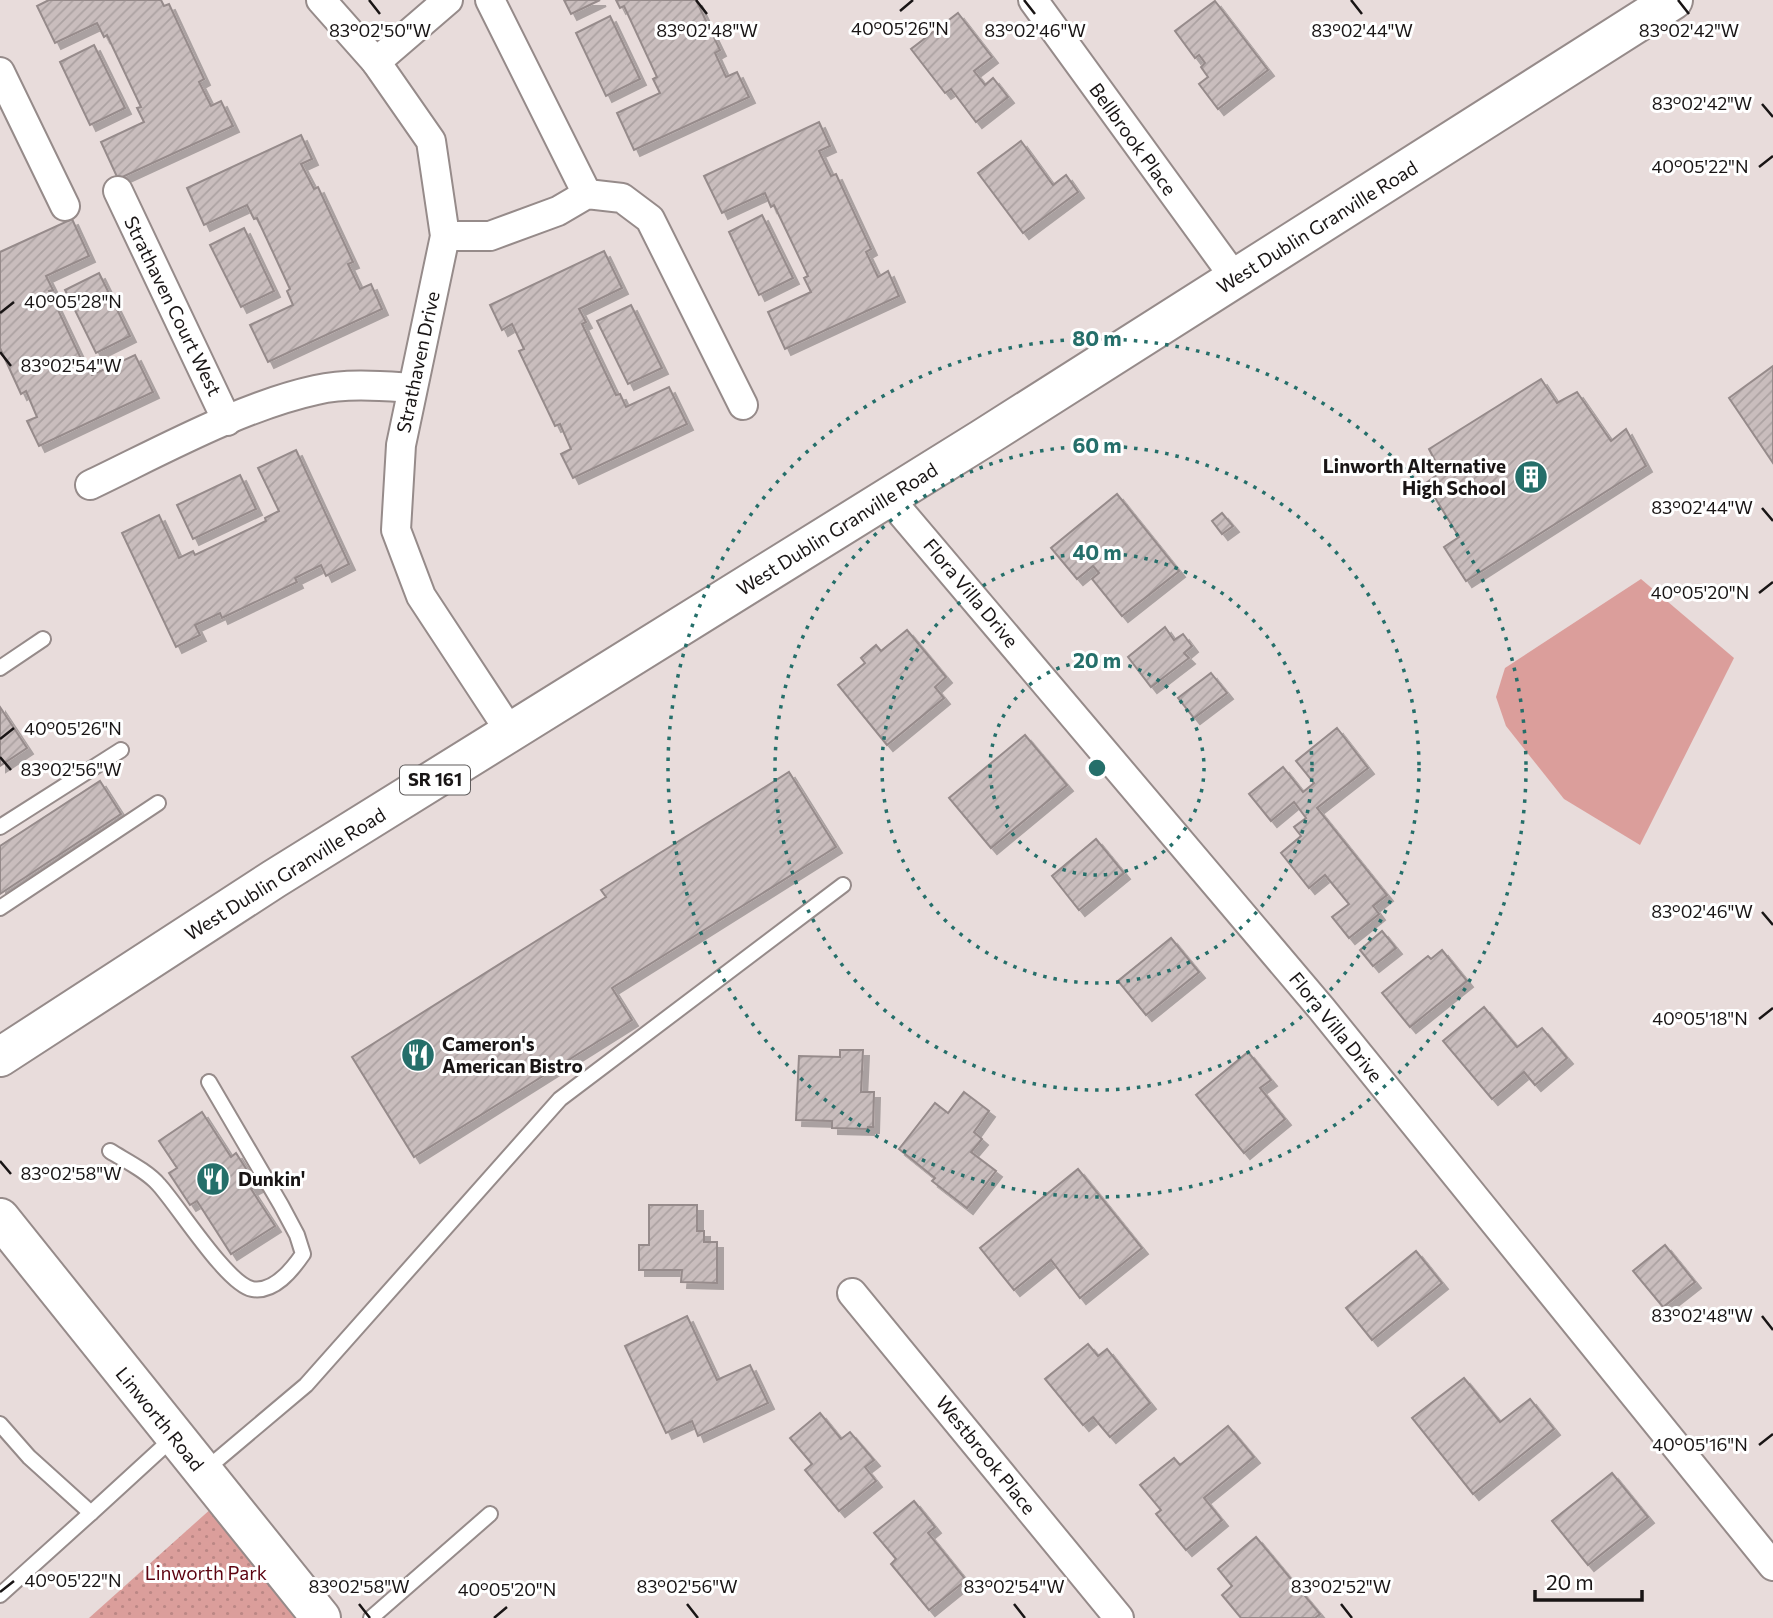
<svg xmlns="http://www.w3.org/2000/svg" width="1773" height="1618" font-family="Commissioner,sans-serif">
<style>
.park{fill:url(#park-dots)}
.pitch{fill:#db9e9b}
.building{fill:url(#building-hatch);stroke:#968b8b;stroke-width:2;filter:url(#shadow)}
.lines{fill:none;stroke-linecap:round;stroke-linejoin:round}
.lane-casing{stroke:#968b8a;stroke-width:18}
.street-casing{stroke:#968b8a;stroke-width:32}
.secondary-casing{stroke:#968b8a;stroke-width:42}
.primary-casing{stroke:#968b8a;stroke-width:42}
.lane{stroke:#fff;stroke-width:14}
.street{stroke:#fff;stroke-width:28}
.secondary{stroke:#fff;stroke-width:38}
.primary{stroke:#fff;stroke-width:38}
.ticks{fill:none;stroke:#191515;stroke-width:2.5}
.ring{fill:none;stroke:#256f6a;stroke-width:3.5;stroke-dasharray:3.5 7}
.labels{text-anchor:middle;stroke-width:6;stroke-linejoin:round;paint-order:stroke}
.shield{fill:#fff;stroke:#5e5b5b;stroke-width:2}
.shield-label{font-size:18px;font-weight:bold;fill:#191515}
.street-label{font-size:19px;fill:#191515;stroke:#fff}
.poi-label{font-size:19px;font-weight:bold;fill:#191515;stroke:#fff;text-anchor:start}
.park-label{font-size:19px;fill:#5c0310;stroke:#fff}
.ticks-label{font-size:18px;text-anchor:middle;fill:#191515;stroke:#fff;stroke-width:6;stroke-linejoin:round;paint-order:stroke}
.centre{fill:#256f6a;stroke:#fff;stroke-width:3.5}
.ring-label{font-size:21px;text-anchor:middle;font-weight:bold;fill:#256f6a;stroke:#fff;stroke-width:6;stroke-linejoin:round;paint-order:stroke}
</style>
<defs>
<pattern id="park-dots" width="8" height="8" patternUnits="userSpaceOnUse" patternTransform="scale(1.75)"><rect width="8" height="8" fill="#db9e9b"/><path d="M2 2h.1M6 6h.1" fill="none" stroke="#bb8785" stroke-width="1.8" stroke-linecap="round"/></pattern>
<pattern id="building-hatch" width="6" height="6" patternUnits="userSpaceOnUse" patternTransform="scale(1.75)"><rect width="6" height="6" fill="#c9bdbd"/><path d="M-1 1l2-2M0 6l6-6M5 7l2-2" fill="none" stroke="#aca2a2"/></pattern>
<filter id="shadow"><feDropShadow dx="6" dy="6" stdDeviation="0" flood-color="#0004"/></filter>
</defs>
<rect width="100%" height="100%" fill="#e8dcdb"/>
<polygon class="park" points="213,1507 301,1618 89,1618"/>
<polygon class="pitch" points="1641,579 1734,658 1640,845 1564,799 1506,726 1496,697 1505,668"/>
<g class="building">
<polygon points="49,0 161,0 164,6 169,4 204,79 199,82 211,106 221,101 233,126 118,179 101,142 144,122 137,108 141,107 107,35 104,37 97,23 55,43 37,6"/>
<polygon points="564,0 600,0 571,14"/>
<polygon points="616,0 696,0 720,50 715,53 726,77 737,72 749,97 634,150 617,113 660,93 653,79 657,77 624,6 620,8"/>
<polygon points="1215,1 1268,70 1218,109 1199,84 1208,77 1201,67 1205,63 1199,55 1195,58 1175,31"/>
<polygon points="958,13 992,57 974,71 985,85 993,78 1008,97 976,122 951,89 945,93 911,49"/>
<polygon points="610,16 640,79 606,96 576,33"/>
<polygon points="94,45 125,108 90,125 60,62"/>
<polygon points="819,122 830,146 819,151 831,176 836,174 871,249 866,252 878,277 888,271 899,296 785,349 768,312 811,292 804,278 808,276 774,205 771,207 765,193 722,213 704,176"/>
<polygon points="301,135 312,159 301,164 314,189 318,187 353,262 348,264 360,289 371,284 382,309 268,362 250,325 293,305 287,291 290,289 257,218 254,219 247,205 204,225 187,188"/>
<polygon points="1021,141 1053,185 1066,175 1078,192 1023,233 978,173"/>
<polygon points="762,215 793,278 759,295 729,232"/>
<polygon points="72,219 89,256 46,276 53,290 49,291 83,363 86,361 92,375 135,355 153,392 39,446 27,421 37,417 26,391 21,394 0,348 0,252"/>
<polygon points="244,228 274,291 241,307 210,245"/>
<polygon points="604,251 622,288 579,309 586,322 582,324 616,395 620,394 626,407 669,387 687,424 573,478 561,454 571,449 560,424 555,426 519,351 524,349 512,324 502,330 490,305"/>
<polygon points="99,273 130,336 96,353 65,290"/>
<polygon points="631,305 662,368 628,384 597,321"/>
<polygon points="1773,366 1773,463 1729,398"/>
<polygon points="1541,379 1557,403 1577,392 1611,441 1626,429 1646,466 1466,581 1444,547 1459,537 1426,483 1441,472 1429,449"/>
<polygon points="296,450 349,564 326,576 321,565 295,578 297,582 222,618 220,613 195,625 200,635 176,647 122,533 159,515 179,558 193,551 195,555 266,521 265,518 279,511 258,468"/>
<polygon points="240,475 256,509 193,539 177,505"/>
<polygon points="1117,494 1179,571 1122,616 1092,579 1099,573 1093,566 1077,579 1051,548"/>
<polygon points="1222,513 1233,526 1222,534 1212,521"/>
<polygon points="1165,627 1174,640 1183,634 1192,646 1184,653 1189,658 1151,687 1128,657"/>
<polygon points="907,630 946,677 935,687 944,698 887,745 838,685 865,663 861,658 876,645 881,651"/>
<polygon points="1211,673 1227,693 1194,718 1178,698"/>
<polygon points="0,707 27,748 0,766"/>
<polygon points="1337,728 1368,768 1317,808 1387,895 1373,906 1379,914 1349,938 1332,917 1349,904 1325,875 1309,888 1281,853 1301,836 1294,827 1306,818 1294,802 1271,821 1249,794 1283,767 1303,792 1314,783 1296,761"/>
<polygon points="1025,735 1067,785 991,848 949,798"/>
<polygon points="789,772 836,847 612,988 632,1020 414,1157 352,1057 606,897 601,890"/>
<polygon points="100,781 121,814 0,894 0,846"/>
<polygon points="1096,839 1124,873 1079,910 1052,876"/>
<polygon points="1382,931 1396,948 1373,966 1360,950"/>
<polygon points="1171,938 1199,972 1146,1015 1118,981"/>
<polygon points="1442,950 1467,981 1410,1027 1382,993 1428,956 1431,959"/>
<polygon points="1484,1007 1517,1047 1542,1028 1567,1058 1535,1085 1524,1072 1492,1099 1443,1041"/>
<polygon points="840,1050 863,1050 861,1092 874,1092 873,1127 868,1127 868,1129 832,1128 832,1121 796,1120 799,1056 840,1057"/>
<polygon points="1248,1052 1271,1080 1260,1088 1285,1119 1244,1153 1196,1095"/>
<polygon points="964,1092 989,1111 974,1132 982,1139 971,1152 996,1171 967,1208 932,1181 935,1178 899,1149 935,1103 948,1113"/>
<polygon points="202,1112 231,1157 236,1153 257,1186 251,1189 275,1226 231,1254 197,1201 190,1205 169,1173 177,1168 159,1141"/>
<polygon points="1078,1169 1142,1248 1080,1298 1051,1260 1014,1290 980,1248"/>
<polygon points="649,1205 697,1205 697,1231 704,1231 704,1242 717,1242 717,1283 681,1282 682,1270 639,1270 639,1245 649,1245"/>
<polygon points="1665,1245 1695,1282 1663,1307 1633,1271"/>
<polygon points="1416,1251 1442,1283 1372,1340 1346,1308"/>
<polygon points="687,1316 717,1380 750,1365 768,1403 698,1436 692,1421 666,1433 625,1346"/>
<polygon points="1088,1344 1098,1356 1107,1349 1150,1403 1110,1437 1093,1417 1083,1425 1045,1379"/>
<polygon points="1464,1378 1500,1422 1530,1399 1554,1429 1473,1494 1412,1418"/>
<polygon points="820,1413 841,1439 850,1432 874,1460 865,1467 876,1481 839,1511 805,1470 812,1464 790,1438"/>
<polygon points="1228,1426 1254,1457 1204,1498 1222,1520 1186,1550 1156,1514 1161,1510 1140,1485 1174,1458 1180,1465"/>
<polygon points="1612,1473 1648,1517 1588,1565 1552,1521"/>
<polygon points="914,1501 935,1527 928,1533 966,1580 929,1610 891,1564 896,1559 874,1533"/>
<polygon points="1256,1537 1320,1614 1315,1618 1241,1618 1222,1595 1232,1586 1218,1569"/>
</g>
<g class="lines">
<g class="lane-casing">
<g id="lane">
<polyline points="0,668 43,639"/>
<polyline points="0,827 121,750"/>
<polyline points="0,908 158,803"/>
<path d="M110,1151C126,1161 147,1171 159,1185C179,1207 227,1284 252,1289C274,1293 292,1270 303,1254L297,1235L281,1205L209,1082"/>
<polyline points="0,1424 29,1457 91,1513 174,1437"/>
<polyline points="204,1471 306,1385 560,1099 843,885"/>
<polyline points="0,1595 91,1513"/>
<polyline points="371,1618 490,1514"/>
</g>
</g>
<g class="street-casing">
<g id="street">
<polyline points="321,0 376,62 431,141 445,236 401,445 396,530 421,596 511,733"/>
<polyline points="490,0 587,194"/>
<polyline points="1033,0 1235,278"/>
<polyline points="376,62 448,0"/>
<polyline points="0,72 65,206"/>
<polyline points="118,191 227,421"/>
<polyline points="445,236 490,236 558,211 587,194 622,198 650,219 743,405"/>
<path d="M90,485C159,452 242,406 316,390C347,383 381,386 412,388"/>
<polyline points="888,497 1321,1008 1773,1566"/>
<polyline points="852,1293 1119,1618"/>
</g>
</g>
<g class="secondary-casing">
<polyline id="secondary" points="0,1218 321,1618"/>
</g>
<g class="primary-casing">
<polyline id="primary" points="0,1057 274,879 982,439 1673,0"/>
</g>
<use href="#lane" class="lane"/>
<use href="#street" class="street"/>
<use href="#secondary" class="secondary"/>
<use href="#primary" class="primary"/>
</g>
<path class="ticks" d="M369,0L380,14M696,0L707,14M1024,0L1035,14M1351,0L1362,14M1678,0L1689,14M900,11L913,0M1762,104L1773,117M1759,167L1773,156M0,313L14,302M0,352L11,366M1762,508L1773,521M1759,593L1773,582M0,739L14,728M0,757L11,770M1762,912L1773,925M1759,1019L1773,1008M0,1161L11,1174M1762,1316L1773,1330M1759,1445L1773,1434M0,1592L14,1581M359,1604L370,1618M687,1604L698,1618M1014,1604L1025,1618M1341,1604L1352,1618M494,1618L507,1607"/>
<g class="ring">
<circle cx="1097" cy="768" r="107"/>
<circle cx="1097" cy="768" r="215"/>
<circle cx="1097" cy="768" r="322"/>
<circle cx="1097" cy="768" r="429"/>
</g>
<defs>
<g id="building-disc" transform="scale(1.75)"><circle r="9.5" fill="#256f6a" stroke="#fff"/><path d="M-4-6H4V6H1V3H-1V6H-4ZM-2.5-4.3h1.7v1.8h-1.7ZM.8-4.3h1.7v1.8H.8ZM-2.5-1h1.7V.8h-1.7ZM.8-1h1.7V.8H.8Z" fill="#fff"/></g>
<g id="restaurant-disc" transform="scale(1.75)"><circle r="9.5" fill="#256f6a" stroke="#fff"/><path d="M-5-6h1v4h1v-4h1v4h1v-4h1v5L-1.5 .5V6h-2V.5L-5-1ZM5-6V6H3V1.5H1.5Q1.5-4 5-6Z" fill="#fff"/></g>
</defs>
<g fill-rule="evenodd">
<use href="#building-disc" x="1531" y="477"/>
<use href="#restaurant-disc" x="418" y="1055"/>
<use href="#restaurant-disc" x="213" y="1179"/>
</g>
<g class="labels">
<rect class="shield" x="400" y="765.5" width="70" height="29" rx="5"/>
<g class="shield-label">
<text x="435" y="786">SR 161</text>
</g>
<g class="street-label">
<text transform="translate(1133 139) rotate(54)" y="7">Bellbrook Place</text>
<text transform="translate(1317 227) rotate(-32)" y="7">West Dublin Granville Road</text>
<text transform="translate(173 306) rotate(64)" y="7">Strathaven Court West</text>
<text transform="translate(418 362) rotate(-78)" y="7">Strathaven Drive</text>
<text transform="translate(837 529) rotate(-32)" y="7">West Dublin Granville Road</text>
<text transform="translate(971 593) rotate(50)" y="7">Flora Villa Drive</text>
<text transform="translate(285 874) rotate(-32)" y="7">West Dublin Granville Road</text>
<text transform="translate(1336 1027) rotate(51)" y="7">Flora Villa Drive</text>
<text transform="translate(160 1419) rotate(51)" y="7">Linworth Road</text>
<text transform="translate(986 1455) rotate(51)" y="7">Westbrook Place</text>
</g>
<g class="poi-label">
<text x="1506" y="473" text-anchor="end">Linworth Alternative<tspan x="1506" dy="22">High School</tspan></text>
<text x="442" y="1051">Cameron's<tspan x="442" dy="22">American Bistro</tspan></text>
<text x="238" y="1186">Dunkin'</text>
</g>
<g class="park-label">
<text x="206" y="1580">Linworth Park</text>
</g>
</g>
<g class="ticks-label">
<text x="900" y="35">40°05'26"N</text>
<text x="380" y="37">83°02'50"W</text>
<text x="707" y="37">83°02'48"W</text>
<text x="1035" y="37">83°02'46"W</text>
<text x="1362" y="37">83°02'44"W</text>
<text x="1689" y="37">83°02'42"W</text>
<text x="1702" y="110">83°02'42"W</text>
<text x="1700" y="173">40°05'22"N</text>
<text x="73" y="308">40°05'28"N</text>
<text x="71" y="372">83°02'54"W</text>
<text x="1702" y="514">83°02'44"W</text>
<text x="1700" y="599">40°05'20"N</text>
<text x="73" y="735">40°05'26"N</text>
<text x="71" y="776">83°02'56"W</text>
<text x="1702" y="918">83°02'46"W</text>
<text x="1700" y="1025">40°05'18"N</text>
<text x="71" y="1180">83°02'58"W</text>
<text x="1702" y="1322">83°02'48"W</text>
<text x="1700" y="1451">40°05'16"N</text>
<text x="73" y="1587">40°05'22"N</text>
<text x="359" y="1593">83°02'58"W</text>
<text x="687" y="1593">83°02'56"W</text>
<text x="1014" y="1593">83°02'54"W</text>
<text x="1341" y="1593">83°02'52"W</text>
<text x="507" y="1596">40°05'20"N</text>
</g>
<circle cx="1097" cy="768" r="10" class="centre"/>
<g class="ring-label">
<text x="1097" y="346">80 m</text>
<text x="1097" y="453">60 m</text>
<text x="1097" y="560">40 m</text>
<text x="1097" y="668">20 m</text>
</g>
<path d="M1535 1590v10h107v-10" fill="none" stroke="#191515" stroke-width="3.5"/>
<text x="1546" y="1590" font-size="21" fill="#191515" stroke="#ffffff" stroke-width="5" paint-order="stroke">20 m</text>
</svg>
